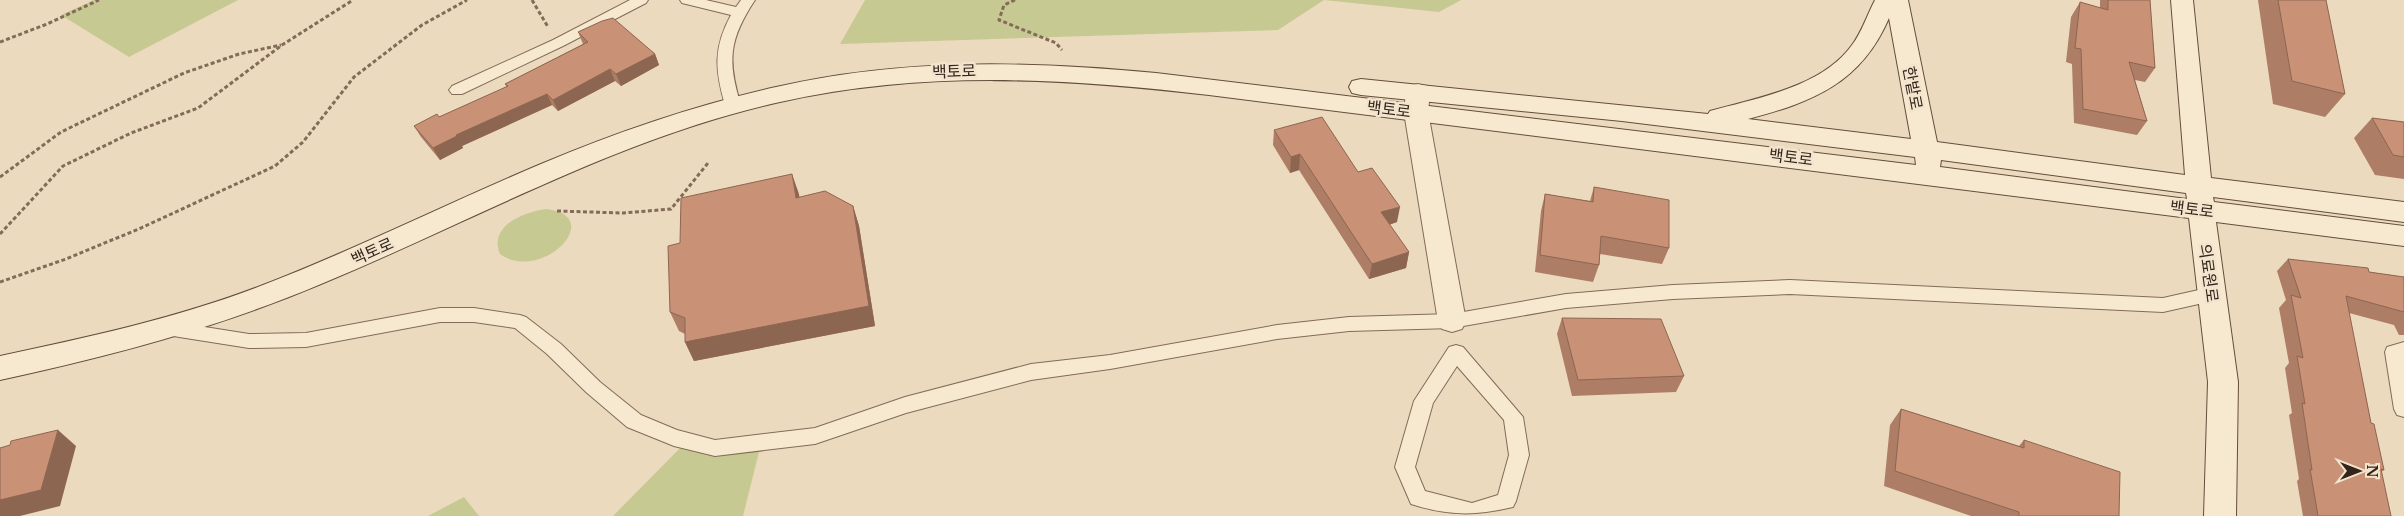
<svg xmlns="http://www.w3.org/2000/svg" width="2404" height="516" font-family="'Libre Baskerville','Noto Sans KR',serif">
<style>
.green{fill:#c7c993}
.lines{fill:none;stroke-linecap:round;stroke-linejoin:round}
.lane-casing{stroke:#836b58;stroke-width:2}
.street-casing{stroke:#836b58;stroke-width:2}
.secondary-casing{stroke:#654d3b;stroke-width:2}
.path{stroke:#836b58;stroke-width:3;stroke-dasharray:4 2.5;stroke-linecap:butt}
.lane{fill:#f7e9d0;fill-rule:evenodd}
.street{fill:#f7e9d0;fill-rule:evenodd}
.secondary{fill:#f7e9d0;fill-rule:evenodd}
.wall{fill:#ad7d65}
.shaded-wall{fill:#8d6652}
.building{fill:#c99175;stroke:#8d6652}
.labels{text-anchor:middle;stroke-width:5;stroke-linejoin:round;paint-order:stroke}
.street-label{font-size:16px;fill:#33251c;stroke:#f3e5cd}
</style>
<rect width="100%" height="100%" fill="#ecdabe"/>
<g class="green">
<polygon points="94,0 238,0 129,57 61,15"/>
<polygon points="865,0 1461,0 1439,12 1324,0 1278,30 840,44"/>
<path d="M546,209C608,216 541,284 500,254C488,226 524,212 546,209Z"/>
<polygon points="690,438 759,452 743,516 613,516"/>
<polygon points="464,497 479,516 428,516"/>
</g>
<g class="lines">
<g class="lane-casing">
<g id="lane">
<polygon points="630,0 648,0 646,3 563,46 462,94 452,94 449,90 452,86 553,40"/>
<path d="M680,0H706L736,7L741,0H755C729,39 727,61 741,105L739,109H727L725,105C715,70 713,48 731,15L682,3Z"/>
<polygon points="1790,280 2163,298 2212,287 2218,289 2221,294 2218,299 2212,301 2163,312 1790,294 1673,299 1566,308 1452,328 1349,331 1277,339 1110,369 1031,380 906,413 815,444 715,456 674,446 627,427 586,392 547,354 515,328 474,322 440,322 306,347 249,348 173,336 167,334 164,329 167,324 173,322 249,334 306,333 440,308 474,308 520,315 526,317 561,344 600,382 641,415 677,430 715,440 815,428 905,397 1031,364 1110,355 1277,325 1349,317 1452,314 1566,294 1673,285"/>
<polygon points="2404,342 2404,417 2397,415 2394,409 2385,352 2387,347"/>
<path d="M1456,345L1463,347L1523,417L1529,455L1516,501L1513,507C1475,516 1449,516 1411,504L1395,467L1414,401L1449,347ZM1457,366L1504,420L1509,455L1498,495L1472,503L1425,491L1415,467L1433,403Z"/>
</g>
</g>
<g class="street-casing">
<polygon id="street" points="1418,84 1427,86 1430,92 1428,112 1466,321 1462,329 1452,332 1442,329 1438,321 1404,112 1406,92 1409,86"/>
</g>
<g class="secondary-casing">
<path id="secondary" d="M1875,0H1908L1937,142L2185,175L2171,0H2193L2211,178L2404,202V222L2213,197L2214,202L2404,226V246L2216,222L2238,382L2236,516H2204L2208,382L2189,218L1209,95C1063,78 924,70 780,102C618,138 474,221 321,284C217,328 110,356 0,380V356C89,337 178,318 263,285C357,249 448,203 541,164C617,132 696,105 776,87C902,58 1028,61 1156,73L1916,165L1915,157L1622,121L1361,95L1352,93L1349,87L1352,81L1361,79L1708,114L1710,111C1757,98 1822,87 1852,45C1862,32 1867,15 1875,0ZM1889,18L1911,139L1748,119C1813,102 1861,83 1889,18ZM1941,160L2186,193L2187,199L1940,167Z"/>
</g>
<g class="path">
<polyline points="532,0 548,27"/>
<polyline points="1015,0 1004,5 999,20 1056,43 1062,50"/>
<polyline points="0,42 47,24 99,0"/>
<polyline points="0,177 61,132 184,73 239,54 281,45"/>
<polyline points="557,211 623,213 671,209 708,163"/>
<polyline points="0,234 63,166 131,133 198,108 282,45 353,0"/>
<polyline points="0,282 66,259 141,228 275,166 303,142 354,77 422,25 467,0"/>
</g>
<use href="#lane" class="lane"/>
<use href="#street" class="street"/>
<use href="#secondary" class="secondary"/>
</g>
<g class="wall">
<polygon points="2100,0 2150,0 2155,68 2145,82 2135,80 2147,121 2137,135 2074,123 2072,64 2066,62 2071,17 2080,2 2100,8"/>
<polygon points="2258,0 2326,0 2345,94 2325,117 2273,104"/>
<polygon points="578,32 655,54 659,65 621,86 615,81 558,111 552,105 462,146 463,148 440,160 421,137 414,126 439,117 507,87 505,84 583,44"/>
<polygon points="2372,118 2404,122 2404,179 2375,175 2354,138"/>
<polygon points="1274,130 1358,172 1397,222 1389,225 1409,252 1406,268 1369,279 1299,170 1290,173 1273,145"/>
<polygon points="1594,187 1669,248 1662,264 1600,254 1599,265 1593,282 1535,272 1541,211 1545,194 1590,201"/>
<polygon points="799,194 799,197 853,206 859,226 875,326 694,361 685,342 685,334 679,331 670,312"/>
<polygon points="2288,259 2369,272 2404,277 2404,335 2399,335 2394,325 2349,313 2371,423 2384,470 2381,472 2391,516 2303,516 2297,481 2299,479 2289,415 2292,413 2285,368 2289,363 2279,308 2286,300 2277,271"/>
<polygon points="1562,318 1684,376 1676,392 1572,396 1557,334"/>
<polygon points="1901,409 2019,446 2024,440 2119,516 1971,516 1884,486 1890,425"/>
</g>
<g class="shaded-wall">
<polygon points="655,54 659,65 621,86 616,74"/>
<polygon points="610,69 615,81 558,111 553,100"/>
<polygon points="547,94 552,105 462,146 463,148 440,160 433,148 456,135"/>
<polygon points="1300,154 1299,170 1290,173 1291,157"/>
<polygon points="792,174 799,194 802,218 796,198"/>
<polygon points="853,206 859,226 875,326 694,361 685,342"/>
<polygon points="1400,207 1397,222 1379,228 1381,212"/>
<polygon points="1409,252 1406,268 1369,279 1372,264"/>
<polygon points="58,430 76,446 60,506 20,516 0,516 0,500"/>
</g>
<g class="building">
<polygon points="2108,0 2150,0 2155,68 2129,62 2147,121 2083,109 2081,49 2075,48 2080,2 2108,10"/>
<polygon points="2278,0 2326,0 2345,94 2292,81"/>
<polygon points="613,18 655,54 616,74 610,69 553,100 547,94 456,135 457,136 433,148 414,126 437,114 439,117 508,86 505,84 588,42 578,32 602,21"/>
<polygon points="1322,117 1358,172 1372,168 1400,207 1381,212 1409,252 1372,264 1300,154 1291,157 1274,130"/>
<polygon points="2372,118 2404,122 2404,157 2393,155"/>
<polygon points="792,174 796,198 825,191 853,206 869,306 685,342 685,318 670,312 668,246 680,243 681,198"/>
<polygon points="1594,187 1669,200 1669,248 1601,236 1599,265 1540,255 1545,194 1593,202"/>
<polygon points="2288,259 2368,268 2369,272 2404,277 2404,312 2346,296 2371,423 2374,424 2384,470 2381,469 2391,516 2318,516 2310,469 2312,470 2302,403 2305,404 2297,356 2303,358 2291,295 2301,298"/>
<polygon points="1562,318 1661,319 1684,376 1578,380"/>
<polygon points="1901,409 2024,448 2024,440 2120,472 2119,516 2019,516 2019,512 1895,471"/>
<polygon points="58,430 41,490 0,500 0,448 10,445 11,441"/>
</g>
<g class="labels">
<g class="street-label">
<text transform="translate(954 71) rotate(-2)" y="6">백토로</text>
<text transform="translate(1913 88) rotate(79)" y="6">한밭로</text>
<text transform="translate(1389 109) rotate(7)" y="6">백토로</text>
<text transform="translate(1791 157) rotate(7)" y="6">백토로</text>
<text transform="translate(2192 209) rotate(7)" y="6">백토로</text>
<text transform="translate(372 251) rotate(-24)" y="6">백토로</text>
<text transform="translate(2209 273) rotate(82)" y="6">의료원로</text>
</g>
</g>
<g transform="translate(2359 471) rotate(90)" stroke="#f3e5cd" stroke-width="4" paint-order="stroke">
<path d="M0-4L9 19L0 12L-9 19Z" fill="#33251c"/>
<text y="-8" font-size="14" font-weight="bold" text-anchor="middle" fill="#33251c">N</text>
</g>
</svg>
